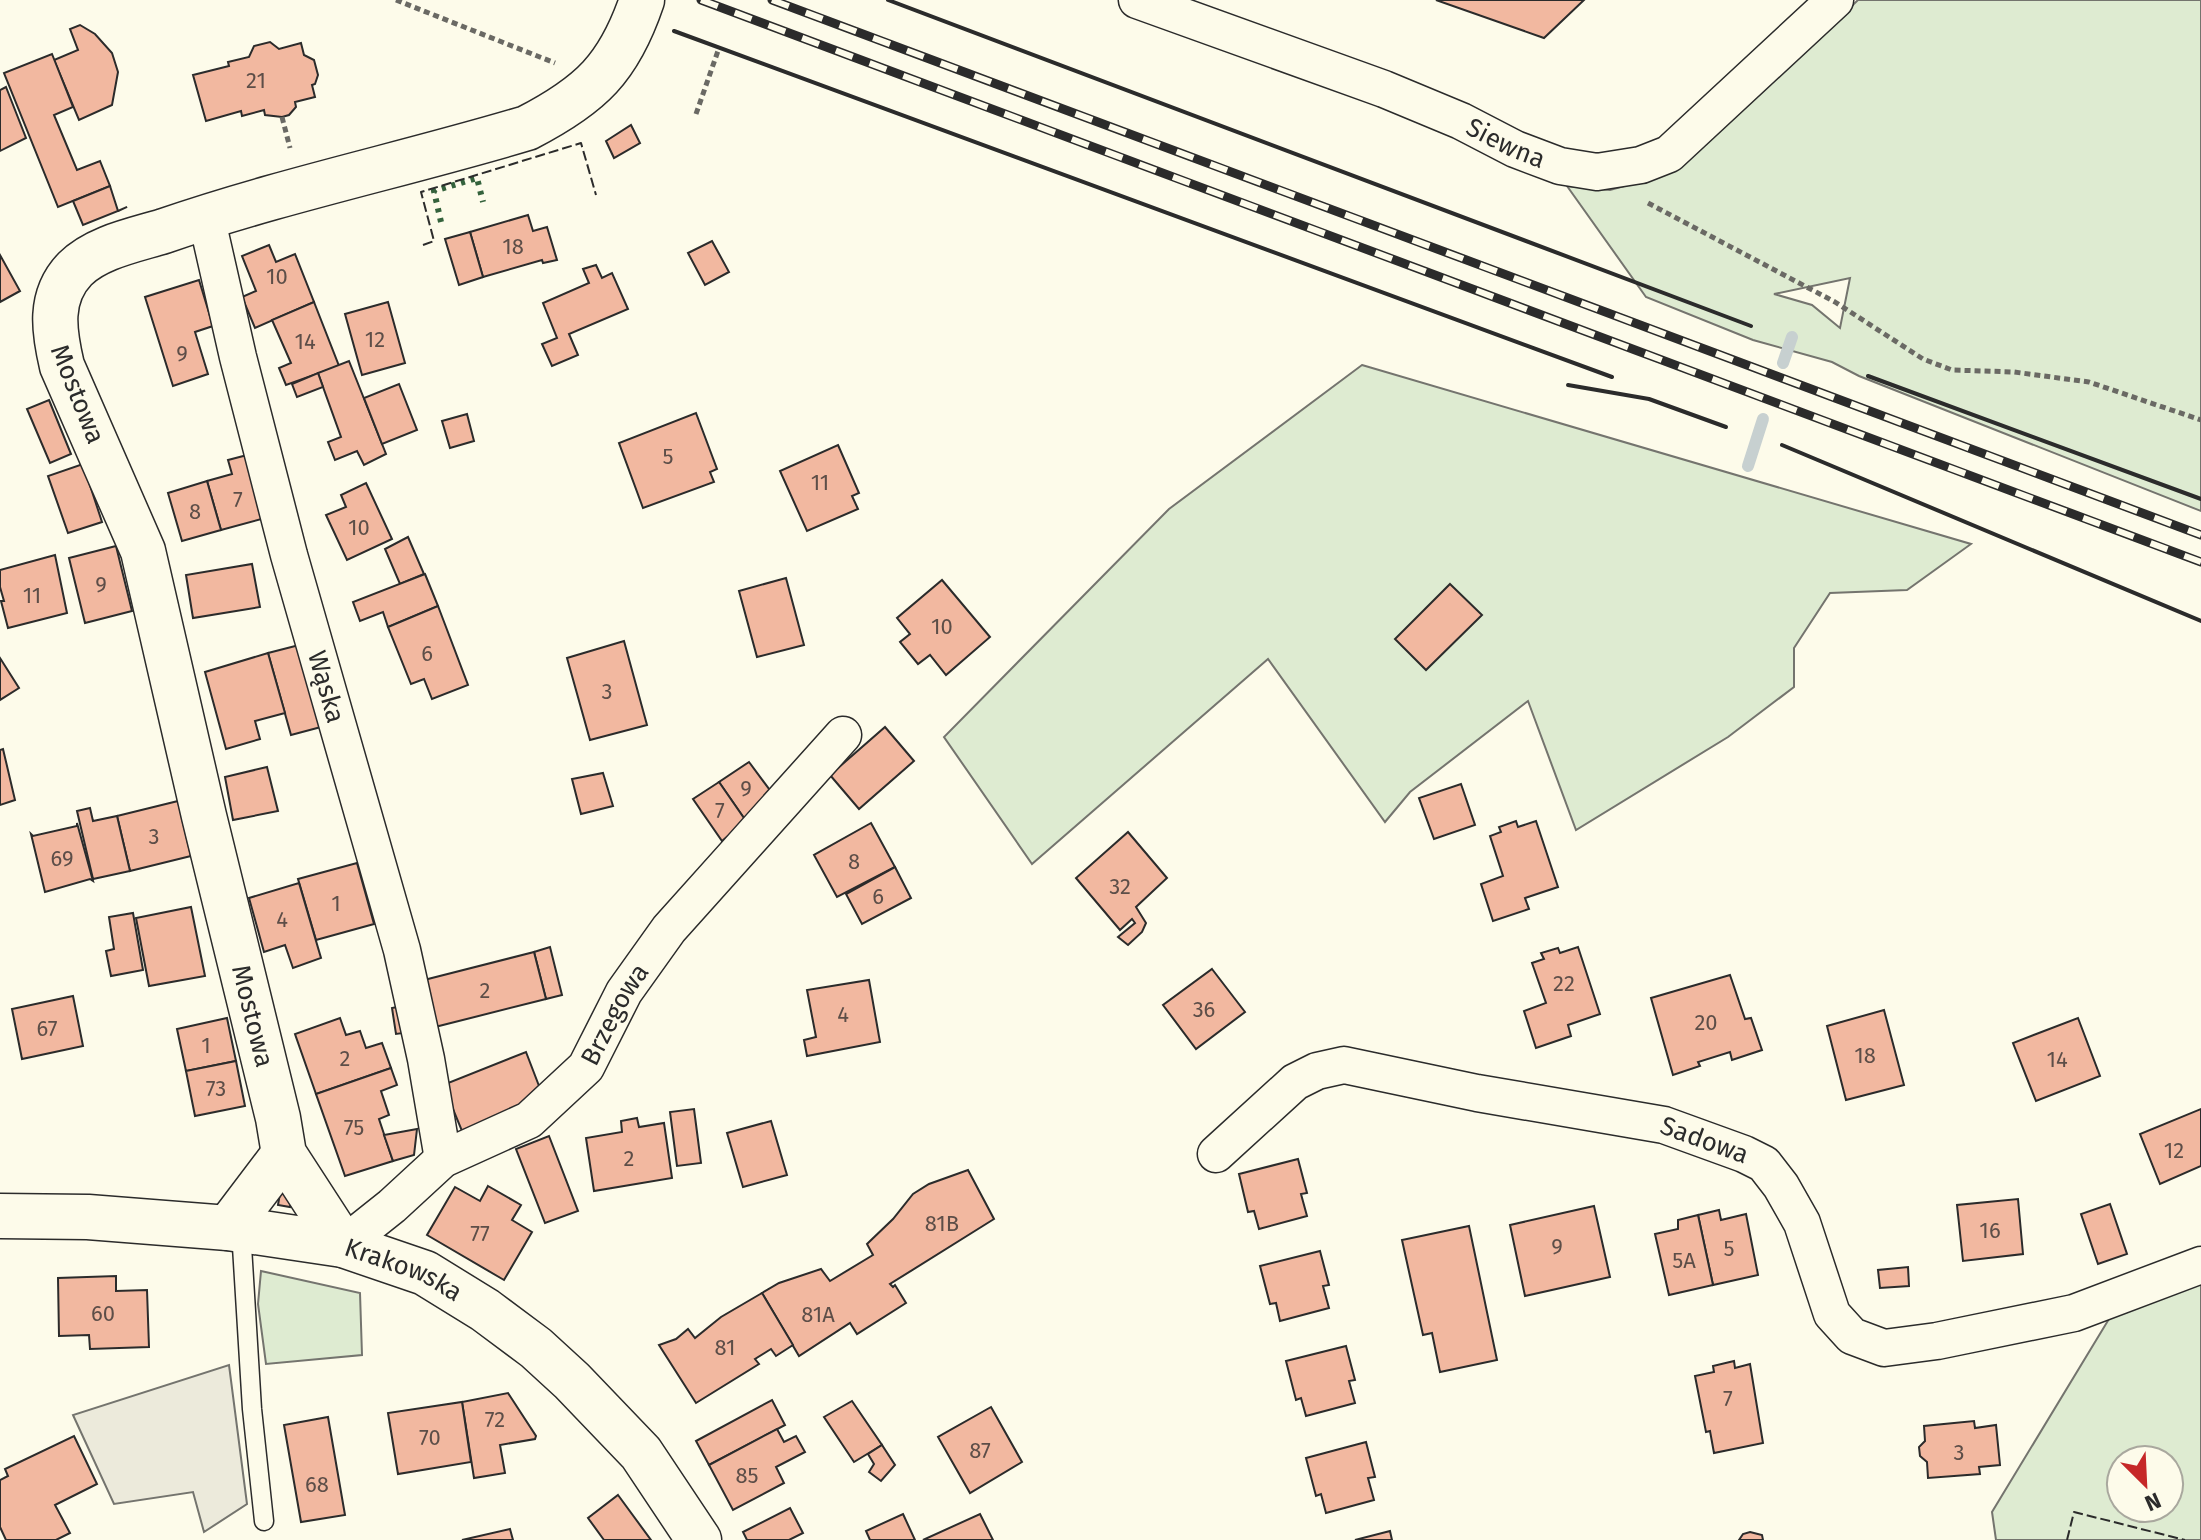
<svg xmlns="http://www.w3.org/2000/svg" width="2201" height="1540" font-family="'Fira Sans',sans-serif">
<style>
.green{fill:#deebd1;stroke:#74746e;stroke-width:2;fill-rule:evenodd}
.parking{fill:#eceadb;stroke:#74746e;stroke-width:2}
.lines{fill:none;stroke-linecap:round;stroke-linejoin:round}
.stream{stroke:#c7d0d0;stroke-width:12}
.building{fill:#f2b8a0;stroke:#2b2b2b;stroke-width:2}
.lane-casing{stroke:#2b2b2b;stroke-width:21}
.street-casing{stroke:#2b2b2b;stroke-width:39}
.secondary-casing{stroke:#2b2b2b;stroke-width:47}
.path{stroke:#6a6964;stroke-width:5;stroke-dasharray:6 4;stroke-linecap:butt}
.lane{stroke:#fdfbea;stroke-width:18}
.street{stroke:#fdfbea;stroke-width:36}
.secondary{stroke:#fdfbea;stroke-width:44}
.rail-casing{stroke:#2b2b2b;stroke-width:9}
.rail{stroke:#fdfbea;stroke-width:6;stroke-dasharray:18;stroke-linecap:butt}
.hedge{stroke:#34623c;stroke-width:6;stroke-dasharray:4 6;stroke-linecap:butt}
.fence{stroke:#2b2b2b;stroke-width:2;stroke-dasharray:10 4;stroke-linecap:butt}
.wall{stroke:#2b2b2b;stroke-width:4}
.labels{text-anchor:middle;stroke-width:6;stroke-linejoin:round;paint-order:stroke}
.number-label{font-size:22px;fill:#5d4e48}
.street-label{font-size:26px;fill:#2b2b2b;stroke:#fdfbea}
</style>
<rect width="100%" height="100%" fill="#fdfbea"/>
<g class="green">
<path d="M1858,0H2201V511L1859,376L1832,362L1753,340L1646,297L1567,186L1610,190L1664,175L1759,95ZM1850,278L1840,328L1812,305L1774,294Z"/>
<polygon points="1362,365 1971,544 1907,590 1830,593 1794,648 1794,687 1728,737 1576,830 1528,701 1410,792 1385,822 1268,659 1032,864 944,737 1169,509"/>
<polygon points="261,1271 360,1293 362,1355 266,1364 258,1304"/>
<path d="M2201,1281V1540H1996L1992,1512L2115,1309ZM2121,1460H2169V1508H2121Z"/>
</g>
<polygon class="parking" points="229,1365 247,1504 204,1532 193,1492 114,1504 73,1415"/>
<g class="lines">
<g class="stream">
<polyline points="1783,363 1792,337"/>
<polyline points="1748,466 1763,419"/>
</g>
</g>
<g class="building">
<polygon points="1436,0 1584,0 1544,38"/>
<polygon points="80,25 95,34 112,53 118,72 112,105 79,120 54,60 78,50 70,29"/>
<polygon points="270,42 279,49 301,43 304,55 314,60 318,75 315,84 312,85 315,97 295,102 296,107 289,115 282,117 265,115 264,110 242,116 241,111 206,121 193,75 229,66 228,62 249,57 254,46"/>
<polygon points="52,54 73,107 54,115 77,170 100,161 110,186 58,207 4,73"/>
<polygon points="6,87 26,138 0,151 0,90"/>
<polygon points="631,125 640,143 614,158 606,141"/>
<polygon points="110,186 118,211 83,225 73,201"/>
<polygon points="528,215 533,231 547,227 557,260 543,263 542,260 483,277 470,232"/>
<polygon points="470,232 483,277 459,285 445,239"/>
<polygon points="712,241 729,272 705,285 688,253"/>
<polygon points="269,245 276,262 295,254 314,302 255,328 242,297 256,291 242,256"/>
<polygon points="0,255 20,291 0,302"/>
<polygon points="596,265 602,278 612,273 628,309 569,334 578,355 552,366 542,344 557,338 543,303 589,283 583,269"/>
<polygon points="199,280 213,326 195,332 208,374 173,386 145,297"/>
<polygon points="314,302 339,366 286,385 279,368 291,363 272,320"/>
<polygon points="388,302 405,363 362,375 345,314"/>
<polygon points="349,361 386,454 364,465 357,451 335,460 328,442 341,437 318,373"/>
<polygon points="318,373 323,387 297,397 292,384"/>
<polygon points="399,384 417,430 382,444 364,398"/>
<polygon points="49,400 71,454 50,463 27,409"/>
<polygon points="696,413 717,469 710,472 714,482 643,508 619,443"/>
<polygon points="467,414 474,441 450,448 442,421"/>
<polygon points="838,445 859,493 852,496 858,509 807,531 780,471"/>
<polygon points="251,454 269,517 221,530 207,481 232,474 228,460"/>
<polygon points="83,464 102,522 68,533 48,476"/>
<polygon points="207,481 221,530 182,541 168,493"/>
<polygon points="366,483 392,539 347,560 326,515 346,507 341,495"/>
<polygon points="408,537 424,574 400,584 385,549"/>
<polygon points="116,546 132,611 85,623 69,558"/>
<polygon points="55,555 67,613 8,628 1,601 4,601 0,587 0,570"/>
<polygon points="252,564 260,607 193,618 186,575"/>
<polygon points="425,574 438,606 388,627 383,612 360,621 353,602"/>
<polygon points="786,578 804,645 757,657 739,591"/>
<polygon points="942,580 990,637 946,675 930,655 918,664 900,642 910,634 897,618"/>
<polygon points="1450,584 1482,615 1426,670 1395,639"/>
<polygon points="438,606 468,685 432,699 424,679 411,684 388,627"/>
<polygon points="624,641 647,725 590,740 567,658"/>
<polygon points="307,643 321,727 291,735 268,653"/>
<polygon points="268,653 285,713 255,721 260,739 226,749 205,672"/>
<polygon points="0,658 19,688 0,700"/>
<polygon points="885,727 914,761 859,809 830,775"/>
<polygon points="3,749 15,800 0,805 0,750"/>
<polygon points="749,762 772,793 746,821 719,782"/>
<polygon points="267,767 278,811 233,820 225,777"/>
<polygon points="603,773 613,806 581,814 572,779"/>
<polygon points="719,782 746,821 722,841 693,799"/>
<polygon points="1461,784 1475,825 1434,839 1419,798"/>
<polygon points="178,801 191,856 130,871 117,816"/>
<polygon points="90,808 93,821 117,816 130,871 93,879 77,811"/>
<polygon points="1516,821 1518,827 1536,821 1558,887 1525,898 1529,909 1493,921 1481,884 1503,876 1490,836 1501,832 1499,827"/>
<polygon points="77,823 93,881 90,879 45,892 31,834 33,836 77,826"/>
<polygon points="871,823 895,867 837,897 814,855"/>
<polygon points="1128,832 1167,878 1136,907 1146,923 1142,932 1128,945 1118,937 1135,923 1132,919 1120,930 1076,878"/>
<polygon points="357,863 374,924 316,940 298,879"/>
<polygon points="895,867 911,898 862,924 846,894"/>
<polygon points="299,883 321,958 293,968 285,945 264,952 249,898"/>
<polygon points="191,907 205,976 149,986 136,918"/>
<polygon points="133,913 143,970 111,976 106,951 114,949 109,917"/>
<polygon points="550,947 562,995 546,999 534,952"/>
<polygon points="1578,947 1600,1014 1568,1025 1571,1036 1536,1048 1524,1011 1546,1003 1532,963 1544,959 1541,953 1558,948 1560,953"/>
<polygon points="534,952 546,999 435,1027 424,980"/>
<polygon points="1212,969 1245,1012 1196,1049 1163,1005"/>
<polygon points="1730,975 1745,1019 1751,1018 1762,1050 1732,1060 1730,1052 1698,1062 1700,1066 1673,1075 1651,998"/>
<polygon points="869,980 880,1042 807,1056 804,1040 816,1037 807,990"/>
<polygon points="73,996 83,1046 22,1059 12,1009"/>
<polygon points="407,1005 411,1032 396,1034 392,1008"/>
<polygon points="1884,1010 1904,1085 1846,1100 1827,1026"/>
<polygon points="227,1018 236,1061 186,1071 177,1029"/>
<polygon points="340,1018 346,1035 360,1031 366,1048 382,1043 391,1068 316,1094 295,1034"/>
<polygon points="2078,1018 2100,1076 2036,1101 2013,1043"/>
<polygon points="526,1052 544,1099 462,1131 443,1085"/>
<polygon points="236,1061 245,1106 195,1116 186,1071"/>
<polygon points="391,1068 397,1085 381,1091 389,1115 379,1119 393,1161 345,1176 316,1094"/>
<polygon points="694,1109 701,1163 677,1166 670,1112"/>
<polygon points="2201,1109 2201,1166 2160,1184 2140,1134"/>
<polygon points="637,1118 639,1127 664,1123 672,1178 594,1191 586,1138 622,1132 621,1121"/>
<polygon points="771,1121 787,1175 743,1187 727,1133"/>
<polygon points="417,1129 414,1155 393,1161 384,1135"/>
<polygon points="549,1136 578,1211 545,1223 516,1149"/>
<polygon points="1298,1159 1307,1193 1301,1194 1307,1216 1259,1229 1254,1211 1248,1212 1239,1174"/>
<polygon points="968,1170 994,1219 890,1284 893,1287 895,1285 906,1303 857,1334 850,1323 799,1356 762,1293 779,1283 821,1269 830,1281 873,1255 867,1244 893,1219 913,1194 929,1184"/>
<polygon points="488,1186 521,1205 512,1220 532,1232 504,1280 427,1235 455,1187 480,1201"/>
<polygon points="280,1193 293,1195 290,1207 278,1205"/>
<polygon points="2018,1199 2023,1254 1963,1261 1957,1205"/>
<polygon points="2110,1204 2127,1254 2098,1264 2081,1214"/>
<polygon points="1594,1206 1610,1277 1525,1296 1510,1225"/>
<polygon points="1719,1210 1721,1220 1746,1214 1758,1275 1713,1285 1698,1215"/>
<polygon points="1698,1215 1713,1285 1669,1295 1655,1234 1678,1229 1678,1220"/>
<polygon points="1469,1226 1497,1360 1440,1372 1432,1333 1423,1335 1402,1240"/>
<polygon points="1320,1251 1329,1285 1323,1286 1329,1308 1280,1321 1276,1303 1270,1304 1260,1266"/>
<polygon points="1908,1267 1909,1286 1880,1288 1878,1270"/>
<polygon points="116,1276 116,1291 147,1290 149,1347 90,1349 89,1335 59,1336 58,1278"/>
<polygon points="762,1293 793,1345 776,1356 771,1349 755,1359 759,1364 696,1403 659,1345 676,1339 688,1329 695,1338 721,1317"/>
<polygon points="1346,1346 1355,1380 1349,1381 1355,1403 1306,1416 1301,1398 1296,1400 1286,1361"/>
<polygon points="1734,1361 1735,1368 1750,1364 1763,1443 1714,1453 1710,1431 1706,1432 1695,1376 1714,1372 1713,1366"/>
<polygon points="508,1393 536,1436 535,1439 500,1445 505,1473 474,1478 462,1402"/>
<polygon points="772,1400 785,1425 709,1465 696,1441"/>
<polygon points="852,1401 882,1445 854,1462 824,1417"/>
<polygon points="462,1402 471,1462 398,1474 388,1413"/>
<polygon points="991,1407 1022,1462 970,1493 938,1437"/>
<polygon points="328,1417 345,1515 301,1522 284,1425"/>
<polygon points="1974,1421 1975,1428 1996,1425 2000,1465 1979,1467 1980,1474 1928,1478 1927,1462 1920,1456 1919,1447 1925,1441 1924,1426"/>
<polygon points="777,1429 784,1442 796,1436 805,1452 776,1467 784,1483 733,1510 709,1465"/>
<polygon points="74,1436 97,1484 55,1505 70,1533 56,1540 6,1540 0,1527 0,1480 8,1476 5,1469"/>
<polygon points="1366,1442 1375,1477 1368,1478 1374,1500 1326,1513 1321,1494 1316,1496 1306,1458"/>
<polygon points="882,1445 895,1465 881,1481 869,1472 874,1464 868,1454"/>
<polygon points="618,1495 651,1540 604,1540 588,1518"/>
<polygon points="790,1508 803,1533 789,1540 747,1540 743,1532"/>
<polygon points="903,1514 915,1540 870,1540 866,1531"/>
<polygon points="980,1514 993,1540 923,1540"/>
<polygon points="510,1529 513,1540 462,1540"/>
<polygon points="1390,1531 1392,1540 1355,1540"/>
<polygon points="1750,1532 1762,1535 1763,1540 1739,1540 1743,1534"/>
</g>
<g class="lines">
<g class="lane-casing">
<polyline id="lane" points="241,1230 252,1409 264,1521"/>
</g>
<g class="street-casing">
<g id="street">
<path id="s1" d="M1137,0L1384,89L1461,121L1515,149L1560,166L1597,172L1641,165L1669,154L1835,0"/>
<path id="s2" d="M206,216L238,357L289,555L402,950L426,1059L443,1159"/>
<path id="s3" d="M1216,1154L1295,1082L1317,1071L1344,1065L1477,1093L1664,1125L1744,1154L1764,1164L1781,1186L1802,1223L1832,1314L1852,1336L1884,1348L1937,1341L2074,1313L2201,1265"/>
<path id="s4" d="M343,1245L392,1206L443,1159L529,1120L586,1067L624,992L669,929L843,735"/>
</g>
</g>
<g class="secondary-casing">
<g id="secondary">
<path id="s5" d="M0,1216L88,1217L228,1228L343,1245L425,1273L485,1310L536,1348L572,1381L641,1453L699,1540"/>
<polyline points="228,1228 284,1154"/>
<path d="M343,1245L284,1154L278,1118L204,816L143,551L62,366C54,332 48,297 75,269C97,247 135,240 164,231C283,190 407,164 527,128C591,95 619,68 642,0"/>
</g>
</g>
<g class="path">
<polyline points="396,0 555,63"/>
<polyline points="696,114 719,48"/>
<polyline points="282,117 290,148"/>
<polyline points="1648,203 1835,302 1923,359 1952,370 2014,372 2089,382 2201,420"/>
</g>
<use href="#lane" class="lane"/>
<use href="#street" class="street"/>
<use href="#secondary" class="secondary"/>
<g class="rail-casing">
<g id="rail">
<polyline points="701,0 2201,562"/>
<polyline points="772,0 2201,535"/>
</g>
</g>
<use href="#rail" class="rail"/>
<polyline class="hedge" points="441,222 434,191 477,178 483,202"/>
<g class="fence">
<polyline points="118,211 129,206"/>
<polyline points="423,245 434,241 421,192 581,143 596,195"/>
<polyline points="2067,1540 2074,1512 2185,1540"/>
</g>
<g class="wall">
<polyline points="888,0 1751,326"/>
<polyline points="674,31 1612,377"/>
<polyline points="1868,376 2201,499"/>
<polyline points="1568,385 1649,399 1726,427"/>
<polyline points="1782,445 2201,621"/>
</g>
</g>
<g class="labels">
<g class="number-label">
<text x="256" y="88">21</text>
<text x="513" y="254">18</text>
<text x="277" y="284">10</text>
<text x="375" y="347">12</text>
<text x="305" y="349">14</text>
<text x="182" y="361">9</text>
<text x="668" y="464">5</text>
<text x="820" y="490">11</text>
<text x="238" y="507">7</text>
<text x="195" y="519">8</text>
<text x="359" y="535">10</text>
<text x="101" y="592">9</text>
<text x="32" y="603">11</text>
<text x="942" y="634">10</text>
<text x="427" y="661">6</text>
<text x="607" y="699">3</text>
<text x="746" y="796">9</text>
<text x="720" y="818">7</text>
<text x="154" y="844">3</text>
<text x="62" y="866">69</text>
<text x="854" y="869">8</text>
<text x="1120" y="894">32</text>
<text x="878" y="904">6</text>
<text x="336" y="911">1</text>
<text x="282" y="927">4</text>
<text x="1564" y="991">22</text>
<text x="485" y="998">2</text>
<text x="1204" y="1017">36</text>
<text x="843" y="1022">4</text>
<text x="1706" y="1030">20</text>
<text x="47" y="1036">67</text>
<text x="206" y="1053">1</text>
<text x="1865" y="1063">18</text>
<text x="345" y="1066">2</text>
<text x="2057" y="1067">14</text>
<text x="216" y="1096">73</text>
<text x="354" y="1135">75</text>
<text x="2174" y="1158">12</text>
<text x="629" y="1166">2</text>
<text x="942" y="1231">81B</text>
<text x="1990" y="1238">16</text>
<text x="480" y="1241">77</text>
<text x="1557" y="1254">9</text>
<text x="1729" y="1256">5</text>
<text x="1684" y="1268">5A</text>
<text x="103" y="1321">60</text>
<text x="818" y="1322">81A</text>
<text x="725" y="1355">81</text>
<text x="1728" y="1406">7</text>
<text x="495" y="1427">72</text>
<text x="430" y="1445">70</text>
<text x="980" y="1458">87</text>
<text x="1959" y="1460">3</text>
<text x="747" y="1483">85</text>
<text x="317" y="1492">68</text>
</g>
<g class="street-label">
<text dy="9" stroke="none"><textPath href="#s1" startOffset="396">Siewna</textPath></text>
<text transform="translate(78 394) rotate(68)" y="9">Mostowa</text>
<text dy="9" stroke="none"><textPath href="#s2" startOffset="486">Wąska</textPath></text>
<text dy="9" stroke="none"><textPath href="#s4" startOffset="364">Brzegowa</textPath></text>
<text transform="translate(253 1016) rotate(76)" y="9">Mostowa</text>
<text dy="9" stroke="none"><textPath href="#s3" startOffset="528">Sadowa</textPath></text>
<text dy="9" stroke="none"><textPath href="#s5" startOffset="410">Krakowska</textPath></text>
</g>
</g>
<g transform="translate(2145 1484) rotate(156)"><circle r="38" fill="#fdfbea" stroke="#a9a89e" stroke-width="2"/>
<path d="M0-6L14 30L0 20L-14 30Z" fill="#c62828"/>
<text y="-12" font-size="22" font-weight="bold" text-anchor="middle" fill="#2b2b2b">N</text>
</g>
</svg>
